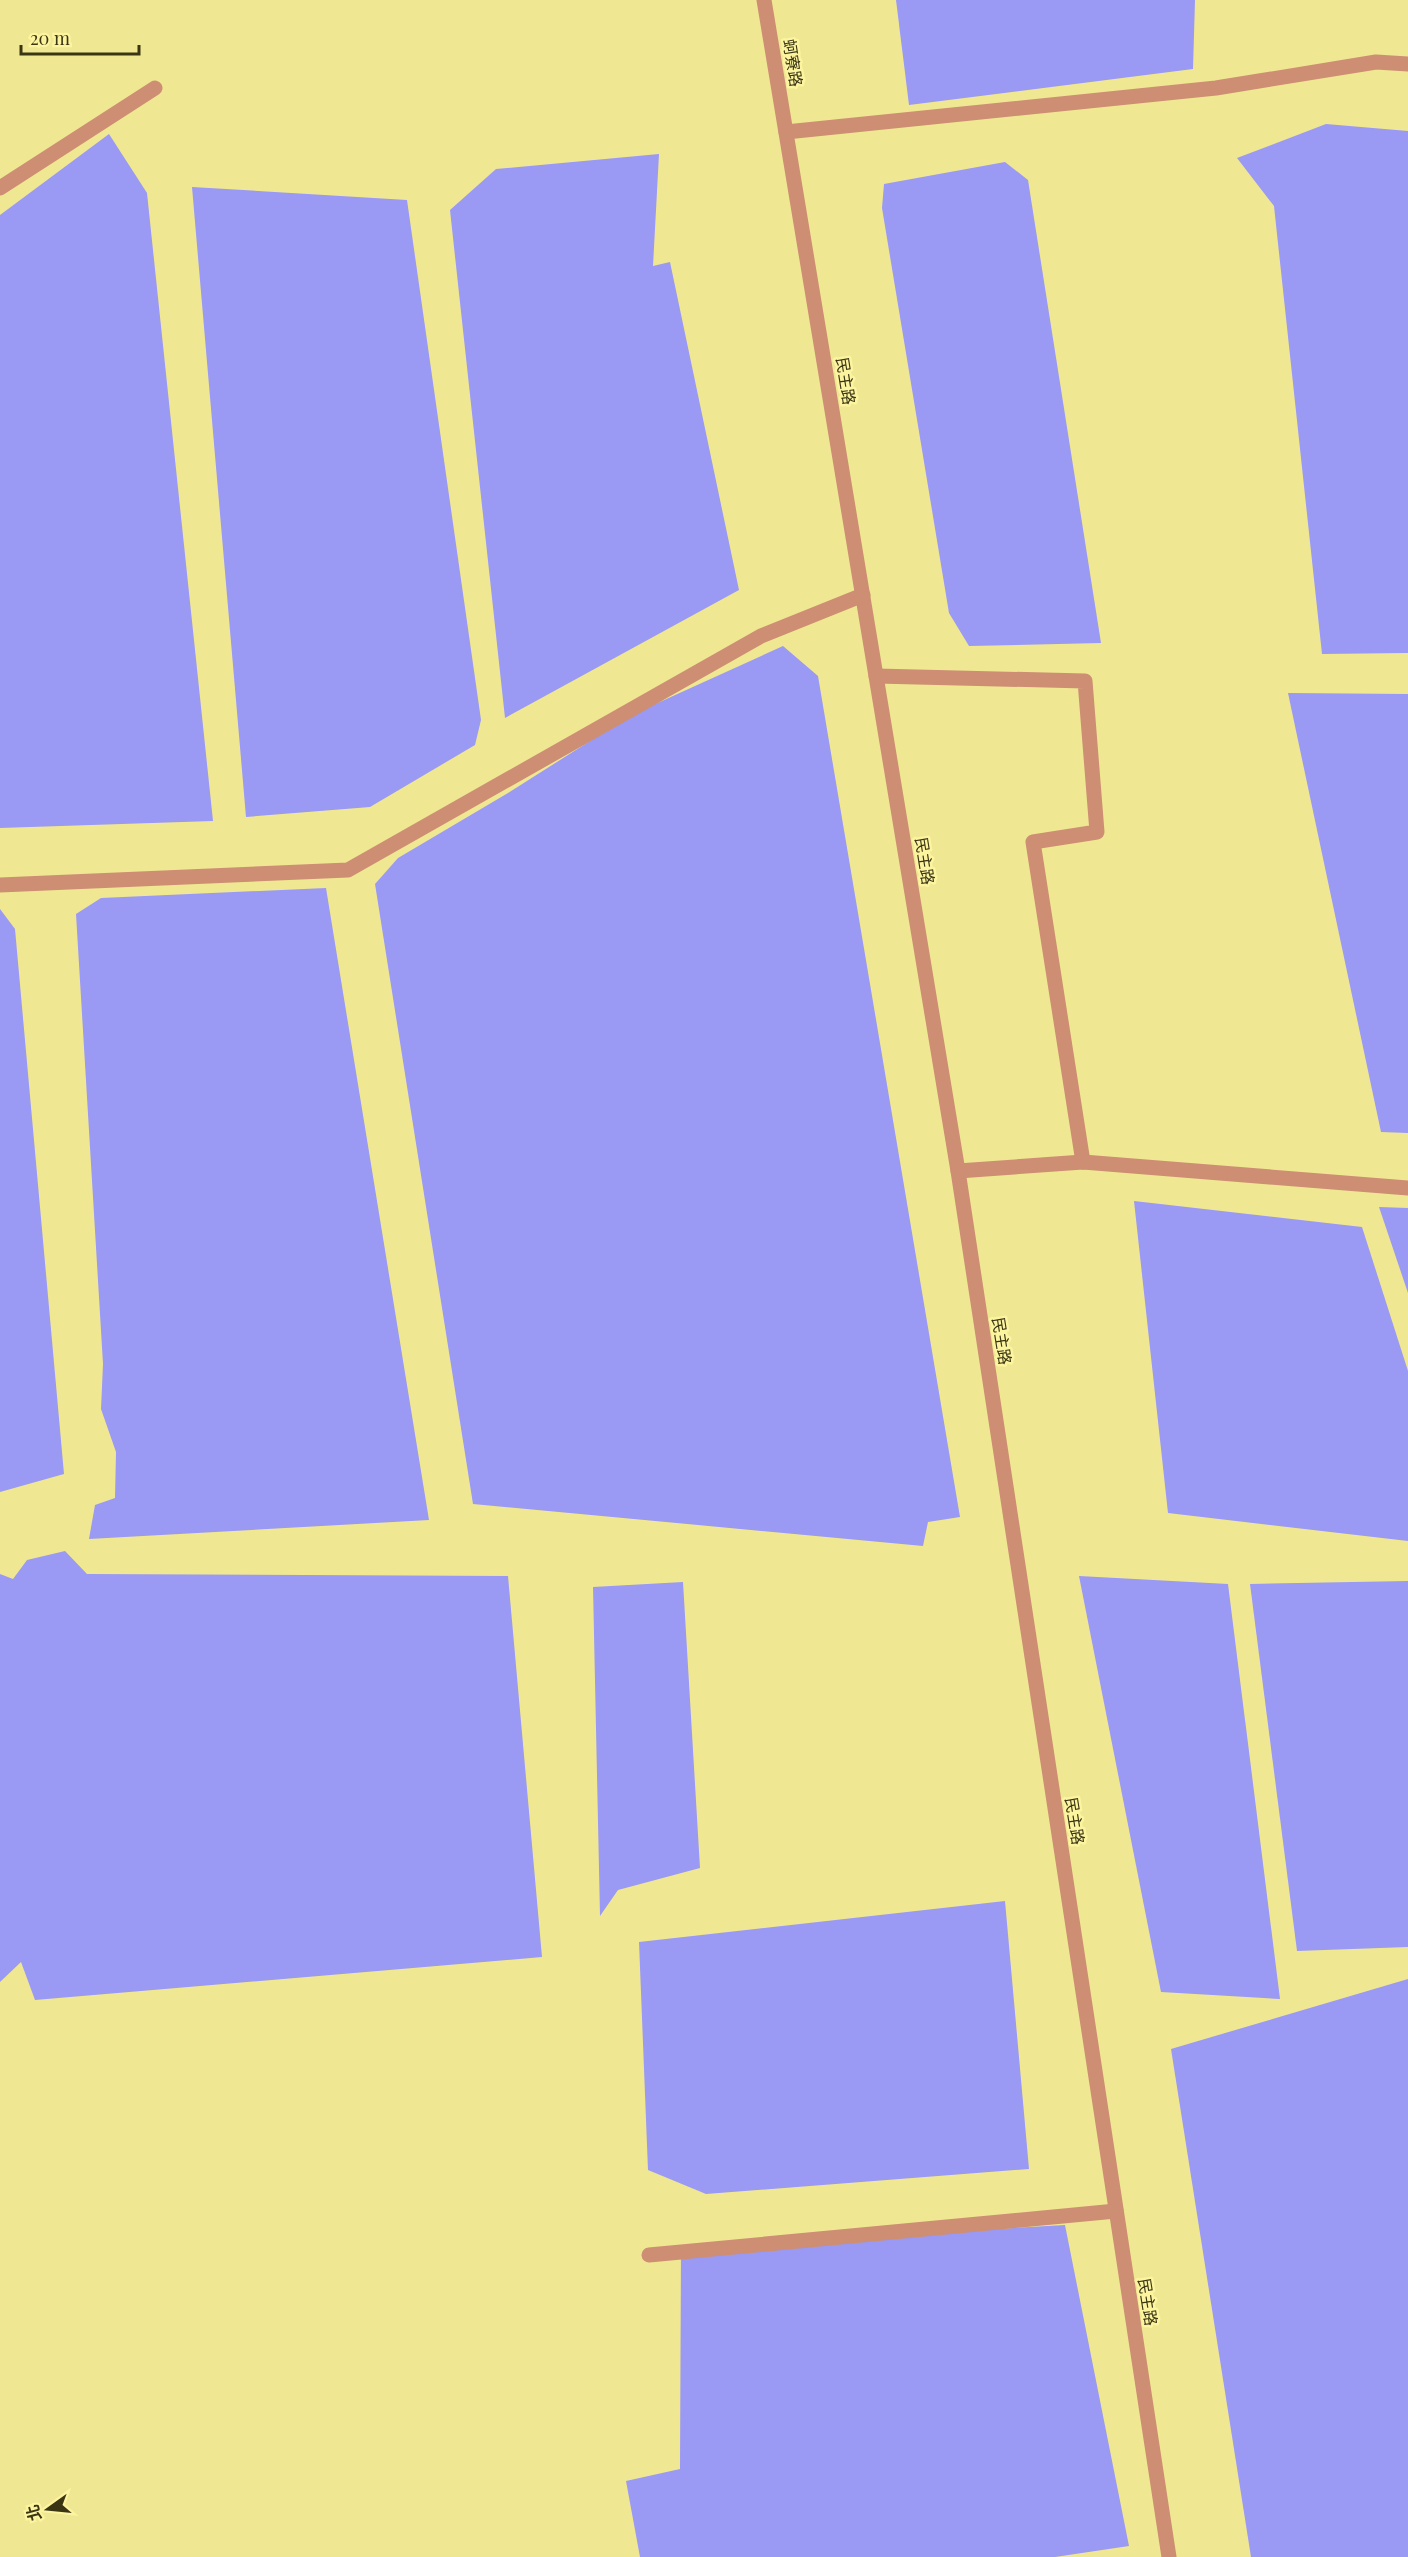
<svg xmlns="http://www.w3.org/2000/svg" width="1408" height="2557" font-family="'Playfair Display','Noto Sans TC',serif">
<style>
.water{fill:#9a99f4}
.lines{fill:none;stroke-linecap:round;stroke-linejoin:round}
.minor{stroke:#cd8e74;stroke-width:15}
.labels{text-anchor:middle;stroke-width:5;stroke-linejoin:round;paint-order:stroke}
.street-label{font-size:16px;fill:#3a3613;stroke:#fdf4a0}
</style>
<rect width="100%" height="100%" fill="#f0e793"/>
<g class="water">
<polygon points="896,0 1195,0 1193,69 909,105"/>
<polygon points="1326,124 1408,131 1408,653 1322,654 1274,206 1237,158"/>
<polygon points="109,134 147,193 213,821 0,828 0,215"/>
<polygon points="659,154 653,266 670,262 739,590 505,718 450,210 496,169"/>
<polygon points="1005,162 1028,180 1101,643 969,646 949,613 882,208 884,184"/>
<polygon points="192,187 407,200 481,720 475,745 370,807 246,817"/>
<polygon points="783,646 818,676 960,1517 928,1522 923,1546 473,1504 375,884 398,858 508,793 631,715"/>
<polygon points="1288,693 1408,694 1408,1133 1381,1132"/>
<polygon points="326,888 429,1520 89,1539 95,1505 115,1498 116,1452 101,1409 103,1364 76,914 101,898"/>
<polygon points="0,909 15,929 64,1474 0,1492"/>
<polygon points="1134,1201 1362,1227 1408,1371 1408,1541 1168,1513"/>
<polygon points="1379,1207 1408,1208 1408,1293"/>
<polygon points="65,1551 87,1574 508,1576 542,1957 35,2000 21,1962 0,1982 0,1574 13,1579 27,1560"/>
<polygon points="1079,1576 1228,1584 1280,1999 1161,1992"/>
<polygon points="1408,1581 1408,1947 1297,1951 1250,1584"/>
<polygon points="683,1582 700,1868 618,1890 600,1916 593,1587"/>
<polygon points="1005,1901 1029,2169 706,2194 648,2170 639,1942"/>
<polygon points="1408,1979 1408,2557 1251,2557 1171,2049"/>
<polygon points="1065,2225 1129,2546 1055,2557 640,2557 626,2481 680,2469 681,2247"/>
</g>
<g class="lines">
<g class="minor">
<polyline points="764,0 958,1171 1169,2557"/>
<polyline points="786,132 1216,88 1376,62 1408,64"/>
<polyline points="0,188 155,88"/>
<polyline points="876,676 1085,681 1097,832 1033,842 1083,1162"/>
<polyline points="0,885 348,870 761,636 863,595"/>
<polyline points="958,1171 1083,1162 1408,1188"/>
<polyline points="649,2255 1116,2211"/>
</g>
</g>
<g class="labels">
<g class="street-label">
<text transform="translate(793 63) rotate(81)" y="6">蚵寮路</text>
<text transform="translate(846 381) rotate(81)" y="6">民主路</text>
<text transform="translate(925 861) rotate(81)" y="6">民主路</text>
<text transform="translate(1002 1341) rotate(81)" y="6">民主路</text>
<text transform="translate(1075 1821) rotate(81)" y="6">民主路</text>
<text transform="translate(1148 2302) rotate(81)" y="6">民主路</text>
</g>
</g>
<g transform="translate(48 2509) rotate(255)" stroke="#fdf4a0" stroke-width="4.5" paint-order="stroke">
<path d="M0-4.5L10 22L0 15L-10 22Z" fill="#3a3613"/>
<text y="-9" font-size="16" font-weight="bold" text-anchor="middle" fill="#3a3613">北</text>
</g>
<path d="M21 45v9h118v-9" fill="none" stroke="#3a3613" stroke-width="3"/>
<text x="30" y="45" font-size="18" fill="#3a3613" stroke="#fdf4a0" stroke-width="4.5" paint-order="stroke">20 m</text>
</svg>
